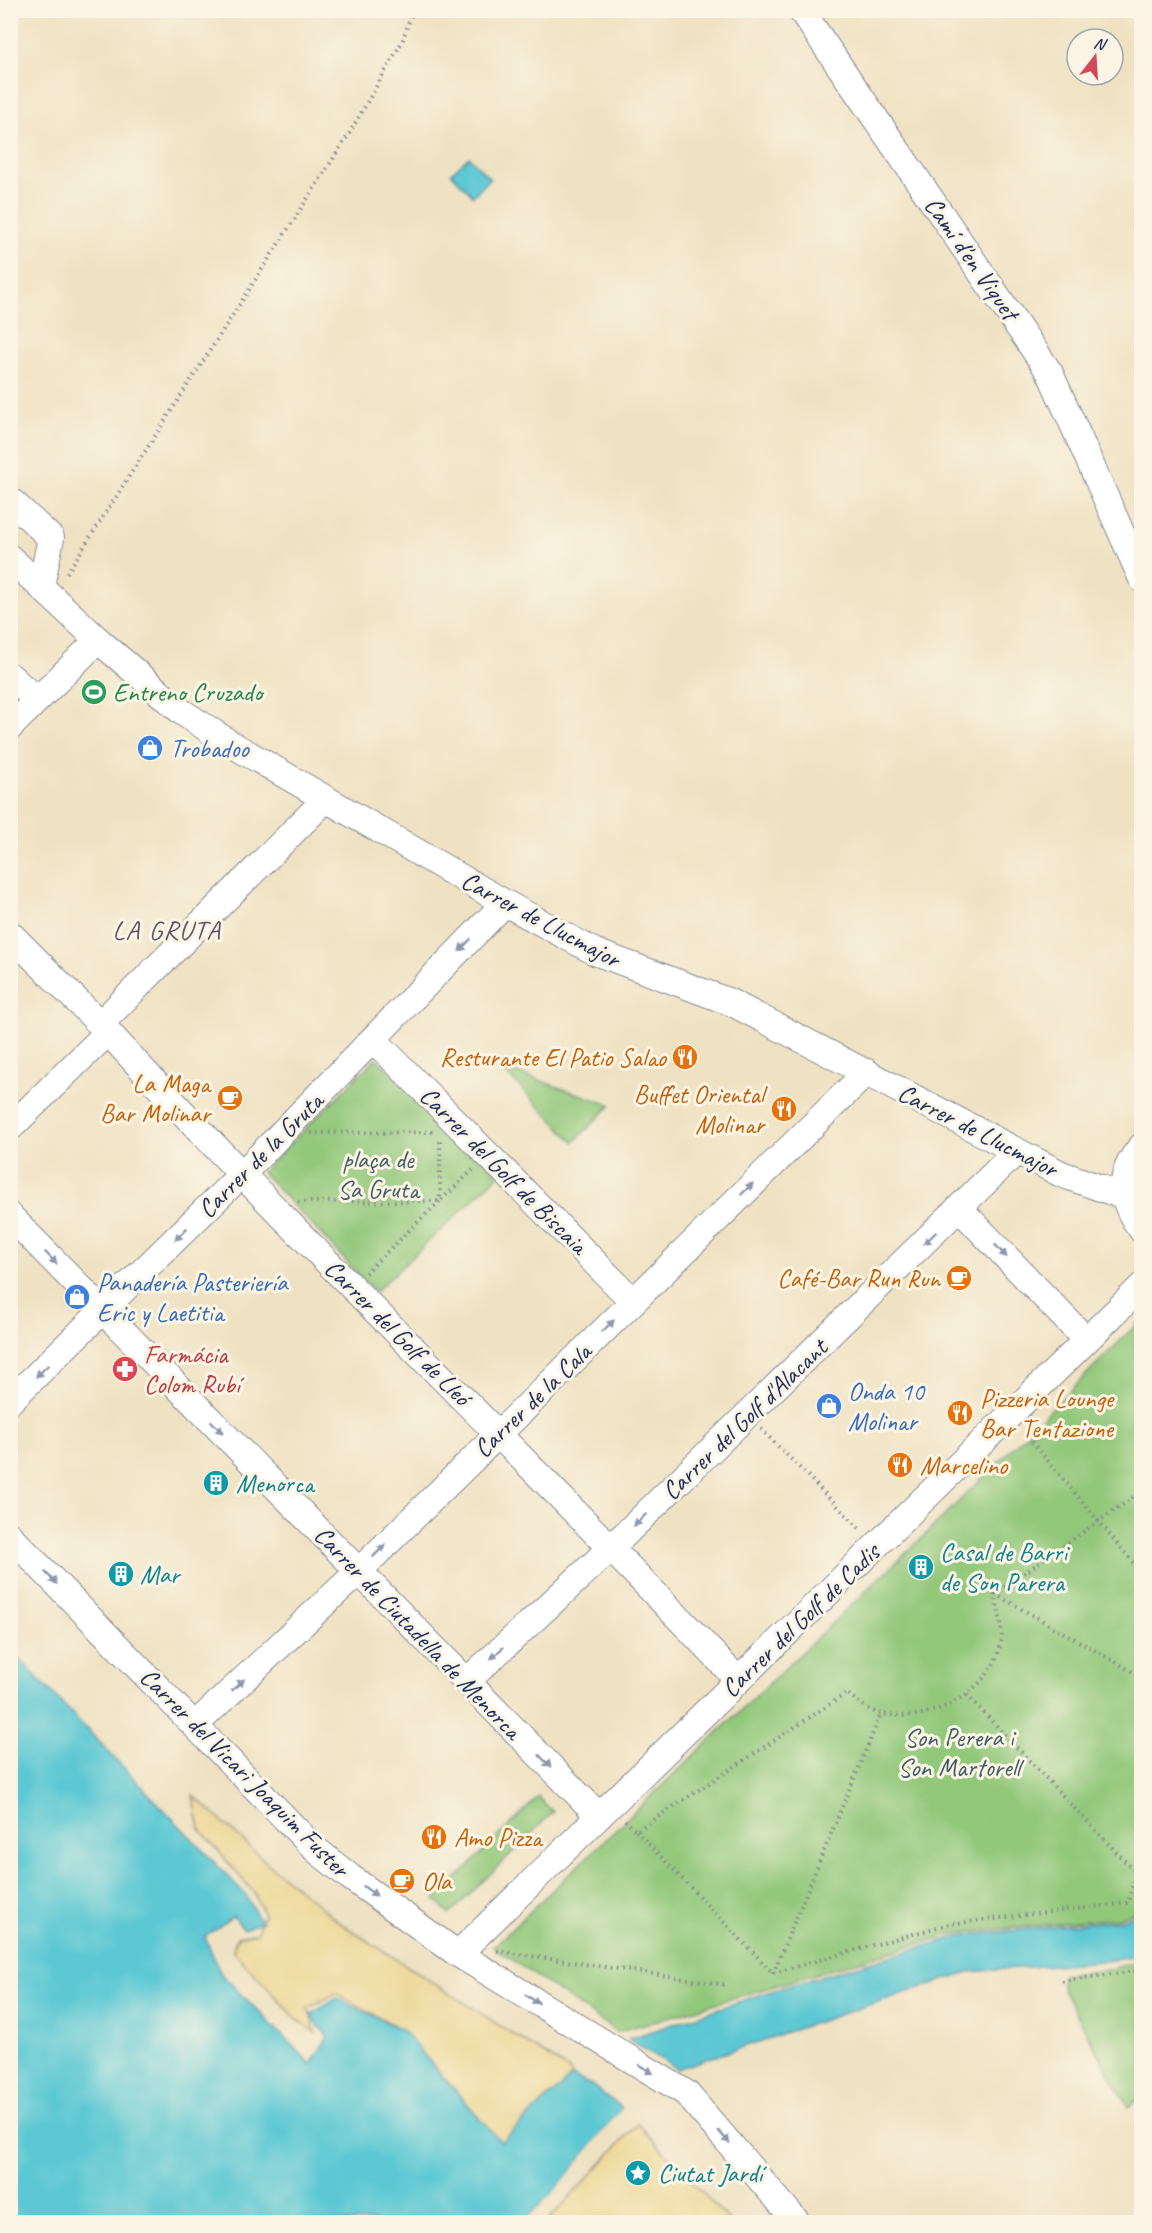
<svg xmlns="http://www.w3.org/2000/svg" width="1152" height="2233" font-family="Caveat,sans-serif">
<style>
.green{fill:#92c87a;stroke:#567c6c;stroke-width:1.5}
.sand{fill:#eeda9e;stroke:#84847e;stroke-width:1.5}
.water{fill:#5cc8d3;stroke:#3c7c98;stroke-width:1.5}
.pier{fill:#efe2c3}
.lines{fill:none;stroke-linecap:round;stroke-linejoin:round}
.minor-casing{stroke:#858890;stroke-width:28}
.path{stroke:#858890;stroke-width:4;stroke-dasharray:1.5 4.5;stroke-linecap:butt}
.minor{stroke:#fff;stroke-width:26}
.oneway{fill:#8d97ae}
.labels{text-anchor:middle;stroke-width:6;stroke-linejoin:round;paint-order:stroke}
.street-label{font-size:26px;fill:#1b2f5e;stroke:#fcf5e5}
.leisure-label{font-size:26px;fill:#27864d;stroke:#fcf5e5;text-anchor:start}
.shop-label{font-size:26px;fill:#366cbe;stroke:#fcf5e5;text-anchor:start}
.food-label{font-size:26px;fill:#c56008;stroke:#fcf5e5;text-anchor:end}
.park-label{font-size:26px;fill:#3f5d66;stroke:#fcf5e5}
.health-label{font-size:26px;fill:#be3a42;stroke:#fcf5e5;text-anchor:start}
.culture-label{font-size:26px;fill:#0d838f;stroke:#fcf5e5;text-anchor:start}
.neighbourhood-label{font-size:27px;letter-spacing:1.5px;fill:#615066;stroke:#fcf5e5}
</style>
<rect width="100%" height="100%" fill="#fcf5e5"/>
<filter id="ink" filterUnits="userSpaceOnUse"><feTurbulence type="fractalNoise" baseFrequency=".0167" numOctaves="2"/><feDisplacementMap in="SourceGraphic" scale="12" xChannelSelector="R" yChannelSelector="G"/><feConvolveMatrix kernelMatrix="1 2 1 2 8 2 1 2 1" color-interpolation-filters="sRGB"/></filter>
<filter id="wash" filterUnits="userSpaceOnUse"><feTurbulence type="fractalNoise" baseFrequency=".008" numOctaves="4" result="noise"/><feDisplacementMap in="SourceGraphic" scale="24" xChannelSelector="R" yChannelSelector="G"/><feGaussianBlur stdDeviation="1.35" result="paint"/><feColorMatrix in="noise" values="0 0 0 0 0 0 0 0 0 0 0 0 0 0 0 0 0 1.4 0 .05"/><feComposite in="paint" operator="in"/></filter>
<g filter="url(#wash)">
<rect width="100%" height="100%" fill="#efe2c3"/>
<g class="green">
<polygon points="376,1058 499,1175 375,1292 262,1172"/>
<polygon points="500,1067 611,1105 574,1142"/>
<polygon points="1141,1320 1141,1909 1119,1918 952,1934 617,2032 493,1947 931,1529"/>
<polygon points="538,1797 553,1812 450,1914 435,1900"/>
<polygon points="1141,1961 1141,2097 1128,2107 1062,1988 1062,1975 1100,1971"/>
</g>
<g class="sand">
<polygon points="193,1795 267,1863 343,1925 569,2070 572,2076 501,2142 401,2029 336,1993 308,2008 316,2033 295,2017 233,1951 237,1937 256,1933 264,1914 254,1893 200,1829"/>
<polygon points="638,2124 730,2222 547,2222"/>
</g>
<g class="water">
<polygon points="469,157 490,179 473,196 451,173"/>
<polygon points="10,1649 245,1894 261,1922 244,1929 233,1916 205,1937 221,1974 311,2064 328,2037 310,2015 337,1998 401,2029 501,2142 572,2076 591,2085 622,2108 554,2192 523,2222 11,2222"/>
<polygon points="1141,1912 1141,1955 1114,1960 968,1972 677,2069 628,2039 771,1991 959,1936 1121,1920"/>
</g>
<polygon class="pier" points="622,2108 624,2110 556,2194 527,2222 523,2222 554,2192"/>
</g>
<g filter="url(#ink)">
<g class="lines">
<g class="minor-casing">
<g id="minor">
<polyline points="801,10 1050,373 1142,579"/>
<polyline points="10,500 51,538 41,586"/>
<polyline points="10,558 98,640 182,712 228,742 505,903 595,952 730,1002 1061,1174 1123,1196"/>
<polyline points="10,676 37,700"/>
<polyline points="10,727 98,640"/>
<polyline points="10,934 108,1032 10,1128"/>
<polyline points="100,1024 326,799"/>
<path d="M108,1032C311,1254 531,1461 738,1680"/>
<polyline points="374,1040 633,1301"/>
<path d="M1142,1146C1117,1173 1119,1202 1142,1230"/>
<polyline points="960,1209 1086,1340"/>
<polyline points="10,1216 599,1816"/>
<polyline points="10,1401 242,1174 505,903"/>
<polyline points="10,1536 315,1849 350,1877 458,1954 686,2093 797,2222"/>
<polyline points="467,1681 612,1547 1016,1152"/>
<polyline points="195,1725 359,1571 867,1072"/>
<polyline points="458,1954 1142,1286"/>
</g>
</g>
<g class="path">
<polyline points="67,573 349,134 402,42 413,10"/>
<polyline points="311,1133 436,1132"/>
<polyline points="298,1202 440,1201 473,1170"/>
<polyline points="365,1273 440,1201 440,1138"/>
<polyline points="761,1429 861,1530"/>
<polyline points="1032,1442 1142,1573"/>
<polyline points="994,1594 1142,1491"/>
<polyline points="995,1594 1142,1677"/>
<polyline points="967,1695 1142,1879"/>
<path d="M625,1820L636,1831L847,1693C857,1701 868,1711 882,1714C930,1724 990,1693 1001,1644C1004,1628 998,1610 994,1594"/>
<polyline points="636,1831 773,1973 949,1924 1128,1903 1136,1873 1142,1874"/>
<polyline points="497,1951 727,1985"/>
<polyline points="773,1973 881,1714"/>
<polyline points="1062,1981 1142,1970"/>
</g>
<use href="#minor" class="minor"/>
</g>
<defs><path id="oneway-solid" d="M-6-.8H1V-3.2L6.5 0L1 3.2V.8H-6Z" transform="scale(1.5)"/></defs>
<g class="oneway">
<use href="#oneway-solid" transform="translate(465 945) rotate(134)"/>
<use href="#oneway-solid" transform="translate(747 1189) rotate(-44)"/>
<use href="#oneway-solid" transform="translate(181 1234) rotate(135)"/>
<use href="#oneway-solid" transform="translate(930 1238) rotate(136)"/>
<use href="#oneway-solid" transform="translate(1001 1251) rotate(47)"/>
<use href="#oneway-solid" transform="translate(51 1258) rotate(46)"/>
<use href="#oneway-solid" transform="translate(608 1326) rotate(-44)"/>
<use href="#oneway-solid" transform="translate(42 1371) rotate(136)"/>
<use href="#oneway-solid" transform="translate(217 1427) rotate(46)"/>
<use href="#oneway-solid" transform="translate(640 1520) rotate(136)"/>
<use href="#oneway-solid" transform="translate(379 1551) rotate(-45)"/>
<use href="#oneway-solid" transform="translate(51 1578) rotate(46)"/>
<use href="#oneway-solid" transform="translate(497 1653) rotate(137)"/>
<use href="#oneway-solid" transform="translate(238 1685) rotate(-43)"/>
<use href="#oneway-solid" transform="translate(545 1761) rotate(46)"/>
<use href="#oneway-solid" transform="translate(370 1891) rotate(35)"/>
<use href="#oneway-solid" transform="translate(532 1999) rotate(32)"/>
<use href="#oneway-solid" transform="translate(646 2069) rotate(31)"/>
<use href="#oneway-solid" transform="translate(724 2137) rotate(49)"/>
</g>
</g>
<defs>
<g id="stadium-disc" transform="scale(1.35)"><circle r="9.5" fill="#2e9e5b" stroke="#fcf5e5"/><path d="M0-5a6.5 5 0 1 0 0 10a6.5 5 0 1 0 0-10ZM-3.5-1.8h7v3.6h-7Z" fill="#fff"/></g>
<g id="shop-disc" transform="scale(1.35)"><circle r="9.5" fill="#3f7fe0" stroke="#fcf5e5"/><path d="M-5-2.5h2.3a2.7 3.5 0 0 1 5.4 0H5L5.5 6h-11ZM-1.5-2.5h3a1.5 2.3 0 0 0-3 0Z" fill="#fff"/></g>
<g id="restaurant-disc" transform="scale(1.35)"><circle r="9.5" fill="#e8710a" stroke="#fcf5e5"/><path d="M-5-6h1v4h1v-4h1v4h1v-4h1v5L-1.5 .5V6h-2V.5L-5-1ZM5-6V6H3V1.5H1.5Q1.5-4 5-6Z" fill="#fff"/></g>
<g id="cafe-disc" transform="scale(1.35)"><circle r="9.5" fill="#e8710a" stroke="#fcf5e5"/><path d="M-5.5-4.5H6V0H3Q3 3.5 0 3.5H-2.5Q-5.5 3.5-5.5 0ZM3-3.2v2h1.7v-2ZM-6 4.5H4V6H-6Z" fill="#fff"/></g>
<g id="pharmacy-disc" transform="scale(1.35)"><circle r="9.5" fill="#e0444e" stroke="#fcf5e5"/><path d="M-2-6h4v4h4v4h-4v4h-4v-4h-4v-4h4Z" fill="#fff"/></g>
<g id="building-disc" transform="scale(1.35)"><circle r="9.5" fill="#0f9aa8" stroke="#fcf5e5"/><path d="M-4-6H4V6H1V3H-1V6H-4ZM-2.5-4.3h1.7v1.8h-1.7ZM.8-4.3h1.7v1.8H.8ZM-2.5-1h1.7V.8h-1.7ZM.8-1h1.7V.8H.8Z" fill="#fff"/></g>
<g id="sight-disc" transform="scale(1.35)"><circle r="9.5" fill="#0f9aa8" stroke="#fcf5e5"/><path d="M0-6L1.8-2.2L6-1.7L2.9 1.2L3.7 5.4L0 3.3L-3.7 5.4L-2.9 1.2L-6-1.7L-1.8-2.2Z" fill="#fff"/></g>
</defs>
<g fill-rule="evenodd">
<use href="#stadium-disc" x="94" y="692"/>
<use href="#shop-disc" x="150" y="748"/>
<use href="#restaurant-disc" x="685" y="1057"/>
<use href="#cafe-disc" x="230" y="1098"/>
<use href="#restaurant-disc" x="784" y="1109"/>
<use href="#cafe-disc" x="959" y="1278"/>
<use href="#shop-disc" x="77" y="1297"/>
<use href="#pharmacy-disc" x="125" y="1369"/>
<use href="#shop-disc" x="829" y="1406"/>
<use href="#restaurant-disc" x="960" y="1413"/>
<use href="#restaurant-disc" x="900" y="1465"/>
<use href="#building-disc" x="216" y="1483"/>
<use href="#building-disc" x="921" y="1567"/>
<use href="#building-disc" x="121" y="1574"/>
<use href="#restaurant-disc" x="434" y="1837"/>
<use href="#cafe-disc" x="402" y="1881"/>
<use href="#sight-disc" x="638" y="2173"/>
</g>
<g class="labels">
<g class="street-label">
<text transform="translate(972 258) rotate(55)" y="9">Camí d'en Viquet</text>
<text transform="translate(541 919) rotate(28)" y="9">Carrer de Llucmajor</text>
<text transform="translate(978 1130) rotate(27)" y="9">Carrer de Llucmajor</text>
<text transform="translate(260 1155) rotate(-45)" y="9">Carrer de la Gruta</text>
<text transform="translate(504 1170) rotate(45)" y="9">Carrer del Golf de Biscaia</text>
<text transform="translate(398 1332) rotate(45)" y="9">Carrer del Golf de Lleó</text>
<text transform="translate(532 1400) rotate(-44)" y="9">Carrer de la Cala</text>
<text transform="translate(744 1419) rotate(-44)" y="9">Carrer del Golf d'Alacant</text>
<text transform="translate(800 1620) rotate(-44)" y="9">Carrer del Golf de Cadis</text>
<text transform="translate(418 1632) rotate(46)" y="9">Carrer de Ciutadella de Menorca</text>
<text transform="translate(245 1772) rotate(45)" y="9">Carrer del Vicari Joaquim Fuster</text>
</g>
<g class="leisure-label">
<text x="113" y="701">Entreno Cruzado</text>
</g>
<g class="shop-label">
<text x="170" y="757">Trobadoo</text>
<text x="97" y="1291">Panadería Pasteriería<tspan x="97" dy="30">Eric y Laetitia</tspan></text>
<text x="848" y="1400">Onda 10<tspan x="848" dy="30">Molinar</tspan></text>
</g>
<g class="food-label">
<text x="666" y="1066">Resturante El Patio Salao</text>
<text x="210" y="1092">La Maga<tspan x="210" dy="30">Bar Molinar</tspan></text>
<text x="764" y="1103">Buffet Oriental<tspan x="764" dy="30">Molinar</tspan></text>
<text x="940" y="1287">Café-Bar Run Run</text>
<text x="980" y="1407" text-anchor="start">Pizzeria Lounge<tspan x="980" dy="30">Bar Tentazione</tspan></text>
<text x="920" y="1474" text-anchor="start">Marcelino</text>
<text x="454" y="1846" text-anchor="start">Amo Pizza</text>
<text x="422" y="1890" text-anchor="start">Ola</text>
</g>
<g class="park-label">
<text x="378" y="1168">plaça de<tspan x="378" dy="30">Sa Gruta</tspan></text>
<text x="959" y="1746">Son Perera i<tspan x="959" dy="30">Son Martorell</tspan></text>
</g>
<g class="health-label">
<text x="144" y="1363">Farmácia<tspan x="144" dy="30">Colom Rubí</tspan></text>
</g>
<g class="culture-label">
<text x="236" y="1492">Menorca</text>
<text x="940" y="1561">Casal de Barri<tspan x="940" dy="30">de Son Parera</tspan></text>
<text x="140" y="1583">Mar</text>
<text x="658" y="2182">Ciutat Jardí</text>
</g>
<g class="neighbourhood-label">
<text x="167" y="939">LA GRUTA</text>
</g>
</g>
<rect width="1152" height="2233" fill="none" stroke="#fcf5e5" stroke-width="36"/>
<g transform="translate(1095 57) rotate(17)"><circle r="28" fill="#fcf5e5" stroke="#a2a6af" stroke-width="1.5"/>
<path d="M0-4.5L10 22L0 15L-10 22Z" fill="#d1495b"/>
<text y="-9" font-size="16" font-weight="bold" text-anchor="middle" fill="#1b2f5e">N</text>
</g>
</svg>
